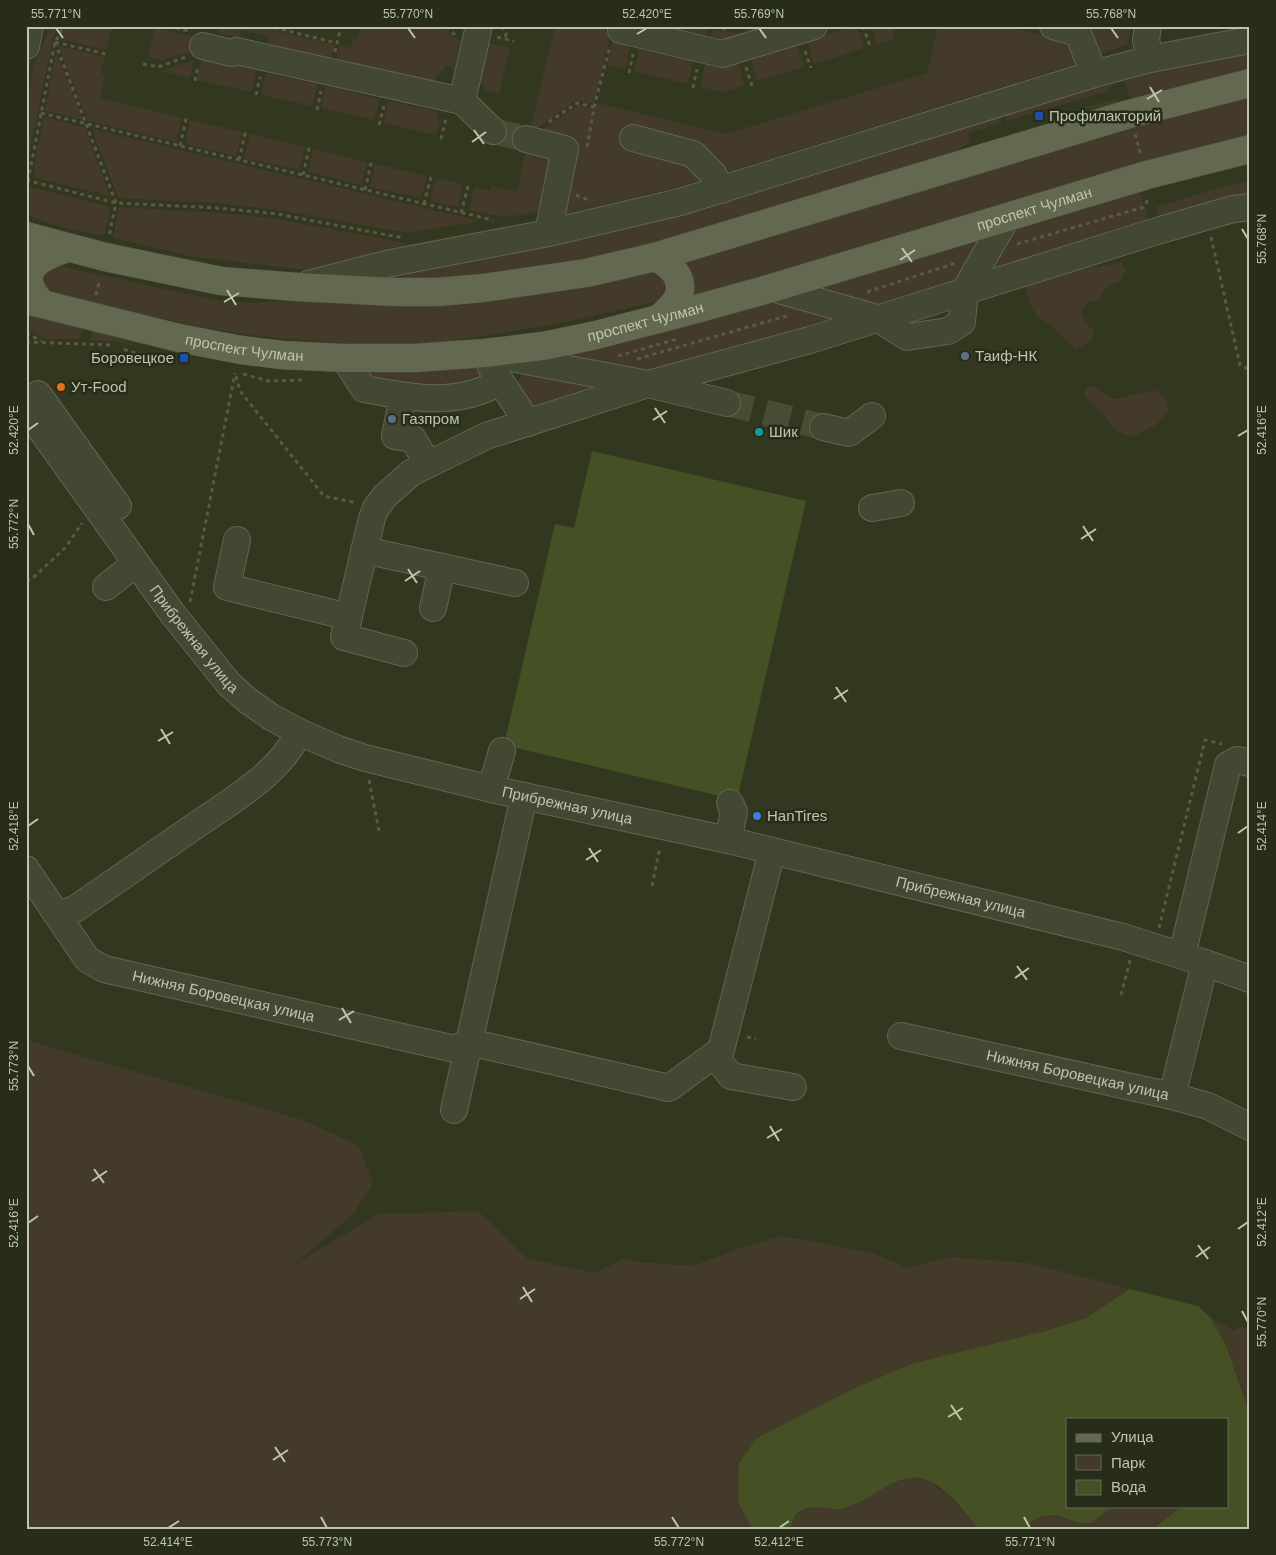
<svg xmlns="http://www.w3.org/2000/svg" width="1276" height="1555" font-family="Helvetica,sans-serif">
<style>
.green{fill:#443a2a}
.water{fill:#465025}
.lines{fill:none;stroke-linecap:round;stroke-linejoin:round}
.minor-tunnel{stroke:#474d34;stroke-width:26;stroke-dasharray:26 13;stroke-linecap:butt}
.minor-casing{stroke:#616650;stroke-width:28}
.major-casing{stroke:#4f553f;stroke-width:29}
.path{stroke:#5d5744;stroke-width:3;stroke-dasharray:4 4;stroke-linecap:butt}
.minor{stroke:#434832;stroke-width:26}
.major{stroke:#636950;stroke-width:28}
.ticks{fill:none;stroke:#bec5ac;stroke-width:2}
.transit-dot{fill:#1a4fb4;stroke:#272d18;stroke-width:2}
.service-dot{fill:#5c6f8a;stroke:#272d18;stroke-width:2}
.food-dot{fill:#e8710a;stroke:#272d18;stroke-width:2}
.culture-dot{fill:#0f9aa8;stroke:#272d18;stroke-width:2}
.shop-dot{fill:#3f7fe0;stroke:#272d18;stroke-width:2}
.labels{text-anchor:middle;stroke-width:5;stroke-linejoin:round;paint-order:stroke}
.poi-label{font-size:15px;fill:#bec5ac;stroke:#272d18;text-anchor:start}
.street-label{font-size:15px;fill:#bec5ac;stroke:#272d18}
.neatline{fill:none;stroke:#bec5ac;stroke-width:2}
.ticks-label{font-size:12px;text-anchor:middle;fill:#bec5ac}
</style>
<rect width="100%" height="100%" fill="#32381f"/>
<g class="green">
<polygon points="51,26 59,26 53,38 26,170 26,106 35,61"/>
<polygon points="67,26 112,26 106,50 59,39"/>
<polygon points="219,26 273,26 273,30 335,45 330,63 267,48 269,36 241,30 239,38 217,33"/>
<polygon points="361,26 444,26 454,38 461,40 454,71 447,65 435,79 442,85 335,64 339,45 351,48 354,38 358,39"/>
<polygon points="555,26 607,26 606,32 611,33 594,104 577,100 532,132 530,132"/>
<polygon points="664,26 703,26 702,29 707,29 705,42 663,29"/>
<polygon points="750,26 782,26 711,43 712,30 745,34 745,28"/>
<polygon points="854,26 857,26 864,48 814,64 807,41"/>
<polygon points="871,26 895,26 892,40 876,44"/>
<polygon points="938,26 1004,26 1070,42 1083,62 720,174 689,158 709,178 677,187 559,215 575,142 537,133 578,105 595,109 597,103 726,134 927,73"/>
<polygon points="1082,26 1131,26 1128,42 1126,45 1096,56"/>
<polygon points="155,28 198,38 195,51 162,60 148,56"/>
<polygon points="613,39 631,43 625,69 607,65"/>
<polygon points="487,43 510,48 499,94 485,90 479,81"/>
<polygon points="797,44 804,67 757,81 750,58"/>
<polygon points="58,46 105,57 101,73 105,75 100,98 182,118 176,142 88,121"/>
<polygon points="640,46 694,59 688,84 634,71"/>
<polygon points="1250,47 1250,73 1131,103 1123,75"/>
<polygon points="56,51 83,120 45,111"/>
<polygon points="202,58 256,70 251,92 197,80"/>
<polygon points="194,60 190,78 161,71"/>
<polygon points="706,61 738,62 745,85 722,92 700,87"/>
<polygon points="266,73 318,84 312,106 261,95"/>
<polygon points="1112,77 1114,84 1107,91 1007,121 1003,109"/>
<polygon points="326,86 380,99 374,120 321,108"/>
<polygon points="1250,93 1250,136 1217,142 1143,162 690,301 681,260 1132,124"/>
<polygon points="1115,99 1118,101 1120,106 1071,111"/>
<polygon points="389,101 435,111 439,122 436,135 384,123"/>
<polygon points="999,110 1002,123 968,133 970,142 934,163 584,263 478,279 363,281"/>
<polygon points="44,117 85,128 110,196 36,178 33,171"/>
<polygon points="190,120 242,132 236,156 185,144"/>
<polygon points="92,129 480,221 409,233 278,210 219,203 118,198"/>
<polygon points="250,134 305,147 300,170 244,158"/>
<path d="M526,148L550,158L538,211C512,219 495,216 469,210L474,187L490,191L492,186L517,192Z"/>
<polygon points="313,149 367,162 362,185 308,172"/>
<polygon points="375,164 427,176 421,198 370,187"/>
<polygon points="436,178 463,184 458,207 430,201"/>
<polygon points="1250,181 1250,201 1161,225 1156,207 1232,184"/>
<path d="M26,186L111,207L104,236C86,232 38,224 26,212Z"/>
<polygon points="1140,192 1151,229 982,279 1011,230"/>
<polygon points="119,207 219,213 277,219 410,244 505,226 507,232 324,272 189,256 113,238"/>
<polygon points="989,234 964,282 887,309 808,290"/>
<path d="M1121,262L1126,270L1120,281C1108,285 1103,288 1100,300L1087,303L1081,313L1085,322L1095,332L1090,342L1075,349L1050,324L1039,318L1032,308L1025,289L1031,279L1083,267H1098Z"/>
<polygon points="56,265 215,300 247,303 313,300 647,269 662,272 668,288 665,295 660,301 555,324 425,345 364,345 258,336 201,327 52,294 45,290 41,277 44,270"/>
<polygon points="777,299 854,318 660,375 558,355"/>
<polygon points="26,312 83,325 81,339 46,339 26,328"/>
<polygon points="93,327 133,344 132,346 119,342 91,340"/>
<polygon points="477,366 487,378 476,390 373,384 361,369"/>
<polygon points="523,373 619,389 534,414 517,387 519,379"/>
<polygon points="1092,386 1114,399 1155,390 1166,398 1169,411 1156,425 1131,437 1115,430 1104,415 1085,396 1085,388"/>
<polygon points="26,1040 303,1120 359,1146 373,1184 353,1214 294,1265 378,1214 478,1211 528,1259 596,1273 624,1258 639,1262 692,1266 741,1248 782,1236 873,1253 907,1268 951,1257 1028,1263 1130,1289 1086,1318 1042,1332 914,1363 855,1388 738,1502 752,1529 26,1529"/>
<polygon points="1210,1317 1234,1331 1243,1326 1250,1332 1250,1416 1226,1345"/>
<polygon points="906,1478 925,1479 946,1493 979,1529 791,1529 791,1524 798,1513 814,1506 841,1509 857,1503 886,1487"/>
<polygon points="1113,1506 1182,1506 1153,1529 1022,1529 1039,1517 1055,1515 1080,1523 1098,1518"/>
</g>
<g class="water">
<polygon points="592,451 806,501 737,800 504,745 555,524 574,528"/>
<path d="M1130,1289L1198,1306L1210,1317L1226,1345L1250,1416V1529H1153L1182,1506H1227V1419H1067V1506H1113L1091,1523H1080L1055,1515L1039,1517L1022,1529H979C964,1512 948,1488 926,1480C900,1470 877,1496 855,1504C851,1506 845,1508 840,1509C826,1510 813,1503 799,1512C795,1515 791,1523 791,1529H752L738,1502L739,1463L757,1438L855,1388L914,1363L1042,1332L1086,1318Z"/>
</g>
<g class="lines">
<g class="minor-tunnel">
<polyline points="493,131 526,139"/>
<polyline points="727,403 823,427"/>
</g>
<g class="minor-casing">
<g id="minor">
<polyline points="622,26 621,30 722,54 814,26"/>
<polyline points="1053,26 1078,33 1094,74"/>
<polyline points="1148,26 1146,40 1150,59"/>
<polyline points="26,46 30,26"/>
<polyline points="203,46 231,53 236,51 462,101 493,131"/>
<polyline points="462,101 479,26"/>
<polyline points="633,138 693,154 713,174 721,190"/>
<polyline points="526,139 565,149 548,233"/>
<polyline points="308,284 386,264 548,233 680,202 1094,74 1150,59 1250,40"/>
<polyline points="772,288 877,318 907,337 948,331 962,322 965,290 1006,219"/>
<polyline points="495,355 648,384 727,403"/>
<path d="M344,358L364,389C412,398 456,407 500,382"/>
<polyline points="491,367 528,423"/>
<polyline points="38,394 118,506"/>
<polyline points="403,396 395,436 413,439 428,464"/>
<path id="s1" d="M26,409L172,613L229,684L247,700L271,717L299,732L338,749L365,758L491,789L728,840L1123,937L1205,963L1250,979"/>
<polyline points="823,427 849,433 872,416"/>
<polyline points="872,508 901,503"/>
<polyline points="237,540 227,587 349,617"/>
<polyline points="364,550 515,583"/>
<polyline points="106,587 136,563"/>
<polyline points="433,608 442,567"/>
<polyline points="404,653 344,637 372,518 376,508 385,496 411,473 486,436 648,384 810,340 1157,231 1233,209 1250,207"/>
<polyline points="491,789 502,751"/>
<polyline points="728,840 734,812 730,803"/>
<path id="s2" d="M26,869L87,959L104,969L455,1049L469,1042L669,1088L721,1050L772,851"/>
<path d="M58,915L75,909C114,882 153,855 192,828C229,802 280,774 299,732"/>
<polyline points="1182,955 1228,765 1237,760 1250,763"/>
<path id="s3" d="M901,1036L1172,1096L1208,1106L1250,1127"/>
<polyline points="714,1055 731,1076 793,1087"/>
<polyline points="1172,1096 1205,963"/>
<polyline points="454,1110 524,796"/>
</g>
</g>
<g class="major-casing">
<g id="major">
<polyline points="26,236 105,257 221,281 297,287 396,292 438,292 483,288 586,273 655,257 1129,114 1250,83"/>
<path d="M655,257C670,264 686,278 678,298C674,306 665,313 659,319"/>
<path id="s4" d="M26,300L179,338L241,350L282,355L344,358H415L485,353L543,346L592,336L689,311L772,288L1147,175L1250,149"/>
<path d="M41,303C13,271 37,258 68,248"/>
</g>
</g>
<g class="path">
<polyline points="168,26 189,31"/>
<polyline points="276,26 276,28 337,43"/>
<polyline points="447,26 455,35"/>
<polyline points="502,26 506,33 505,39"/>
<polyline points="707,26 726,29"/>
<polyline points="863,26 871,49"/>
<polyline points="497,37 514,41"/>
<polyline points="55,42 116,203 109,236"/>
<polyline points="55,42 110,55"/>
<polyline points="805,51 811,68"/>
<polyline points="335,52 341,26"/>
<polyline points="143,64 158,67 186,57"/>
<polyline points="746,67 752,86"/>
<polyline points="629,73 633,54"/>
<polyline points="195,81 198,67"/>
<polyline points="693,88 697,69"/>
<polyline points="256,95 260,77"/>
<polyline points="317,110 321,91"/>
<polyline points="41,113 493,220"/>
<polyline points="549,122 577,103 594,107"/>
<polyline points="379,125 384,106"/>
<polyline points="1135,134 1141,155"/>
<polyline points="441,139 446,118"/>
<polyline points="180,146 187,115"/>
<polyline points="587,147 594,107 610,46"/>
<polyline points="239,160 246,129"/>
<polyline points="303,175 310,144"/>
<polyline points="26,180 116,203 219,208 277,214 404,238"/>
<polyline points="28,181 55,42 64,26"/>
<polyline points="365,190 372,159"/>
<polyline points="576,195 591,201"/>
<polyline points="424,204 432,173"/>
<polyline points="461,213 469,182"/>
<polyline points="1211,237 1240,365 1250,370"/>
<polyline points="1017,244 1144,207 1148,199"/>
<polyline points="867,292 956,263"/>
<polyline points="96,295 100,279"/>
<polyline points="26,333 41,341"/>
<polyline points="26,342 111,345"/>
<polyline points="124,349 131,352 158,358"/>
<polyline points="618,356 677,339"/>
<polyline points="637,359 790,315"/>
<polyline points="243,374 269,381 306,380"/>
<polyline points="236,376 240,391 324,496 357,503"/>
<polyline points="26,580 32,579 66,547 82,523"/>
<polyline points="190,602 235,373"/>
<polyline points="369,780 379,831"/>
<polyline points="652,886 660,847"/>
<polyline points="1159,928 1205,740 1222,744"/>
<polyline points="1121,995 1130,960"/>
<polyline points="1249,1026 1250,1025"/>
<polyline points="747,1037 756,1039"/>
</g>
<use href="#minor" class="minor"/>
<use href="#major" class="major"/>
</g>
<path class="ticks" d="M56,28L63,38M408,28L415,38M759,28L766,38M1111,28L1118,38M637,34L647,28M1150,87L1159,102M1147,99L1162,90M474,130L484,144M472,142L486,132M1242,229L1248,239M902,248L912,262M900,260L915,250M227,290L236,305M224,302L239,293M655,408L665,423M653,420L667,411M28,430L38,423M1238,436L1248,430M28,524L34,535M1083,526L1093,541M1081,539L1096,529M408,569L417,583M405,581L420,571M836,687L846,702M834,699L848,690M161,729L170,744M158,741L173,732M28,826L38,819M1238,833L1248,826M589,848L598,862M586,860L601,850M1017,966L1027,980M1015,978L1029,968M342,1008L351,1023M339,1020L354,1011M28,1066L34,1076M770,1126L779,1141M767,1138L782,1129M94,1169L104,1183M92,1181L107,1171M28,1223L38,1216M1238,1229L1248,1222M1198,1245L1208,1259M1196,1257L1210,1247M523,1287L532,1302M520,1299L535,1289M1242,1311L1248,1322M951,1405L961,1420M948,1417L963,1408M275,1447L285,1462M273,1460L288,1450M321,1517L327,1528M672,1517L679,1528M1024,1517L1030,1528M168,1528L179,1521M779,1528L789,1521"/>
<g class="transit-dot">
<rect x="1034" y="111" width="10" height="10" rx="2.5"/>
<rect x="179" y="353" width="10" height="10" rx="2.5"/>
</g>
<g class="service-dot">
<circle cx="965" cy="356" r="5"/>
<circle cx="392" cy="419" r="5"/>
</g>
<circle class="food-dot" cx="61" cy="387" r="5"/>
<circle class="culture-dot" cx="759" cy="432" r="5"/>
<circle class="shop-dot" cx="757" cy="816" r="5"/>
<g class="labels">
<g class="poi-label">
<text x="1049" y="121">Профилакторий</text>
<text x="975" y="361">Таиф-НК</text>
<text x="174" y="363" text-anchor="end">Боровецкое</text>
<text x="71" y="392">Ут-Food</text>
<text x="402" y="424">Газпром</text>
<text x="769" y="437">Шик</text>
<text x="767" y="821">HanTires</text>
</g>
<g class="street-label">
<text dy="5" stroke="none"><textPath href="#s4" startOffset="1034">проспект Чулман</textPath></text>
<text dy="5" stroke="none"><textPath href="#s4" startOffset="629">проспект Чулман</textPath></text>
<text dy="5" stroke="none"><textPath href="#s4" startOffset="224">проспект Чулман</textPath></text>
<text dy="5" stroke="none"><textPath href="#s1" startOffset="285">Прибрежная улица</textPath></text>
<text dy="5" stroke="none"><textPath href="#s1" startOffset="706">Прибрежная улица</textPath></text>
<text dy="5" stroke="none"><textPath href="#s1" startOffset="1110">Прибрежная улица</textPath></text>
<text dy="5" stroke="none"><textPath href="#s2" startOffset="251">Нижняя Боровецкая улица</textPath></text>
<text dy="5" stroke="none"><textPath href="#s3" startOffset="181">Нижняя Боровецкая улица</textPath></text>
</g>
</g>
<rect width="1276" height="1555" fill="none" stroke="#272d18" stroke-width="55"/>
<rect x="1066" y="1418" width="162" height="90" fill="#272d18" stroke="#636a53"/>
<rect x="1076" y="1434" width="25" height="8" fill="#636950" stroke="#636a53"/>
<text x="1111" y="1442" font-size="15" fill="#bec5ac">Улица</text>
<rect x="1076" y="1455" width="25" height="15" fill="#443a2a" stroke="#636a53"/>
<text x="1111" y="1468" font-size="15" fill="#bec5ac">Парк</text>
<rect x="1076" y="1480" width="25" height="15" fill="#465025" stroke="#636a53"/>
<text x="1111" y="1492" font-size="15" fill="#bec5ac">Вода</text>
<rect x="28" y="28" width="1220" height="1500" class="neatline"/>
<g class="ticks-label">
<text x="56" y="18">55.771°N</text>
<text x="408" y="18">55.770°N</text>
<text x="647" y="18">52.420°E</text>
<text x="759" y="18">55.769°N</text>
<text x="1111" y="18">55.768°N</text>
<text transform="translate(1262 239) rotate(-90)" y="4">55.768°N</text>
<text transform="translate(1262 430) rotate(-90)" y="4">52.416°E</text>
<text transform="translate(14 430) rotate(-90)" y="4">52.420°E</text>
<text transform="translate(14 524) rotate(-90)" y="4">55.772°N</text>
<text transform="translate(1262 826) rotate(-90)" y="4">52.414°E</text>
<text transform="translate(14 826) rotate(-90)" y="4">52.418°E</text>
<text transform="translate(14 1066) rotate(-90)" y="4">55.773°N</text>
<text transform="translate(1262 1222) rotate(-90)" y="4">52.412°E</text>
<text transform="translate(14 1223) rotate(-90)" y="4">52.416°E</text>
<text transform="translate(1262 1322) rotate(-90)" y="4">55.770°N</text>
<text x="168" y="1546">52.414°E</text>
<text x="327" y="1546">55.773°N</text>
<text x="679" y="1546">55.772°N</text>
<text x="779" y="1546">52.412°E</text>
<text x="1030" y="1546">55.771°N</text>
</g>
</svg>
